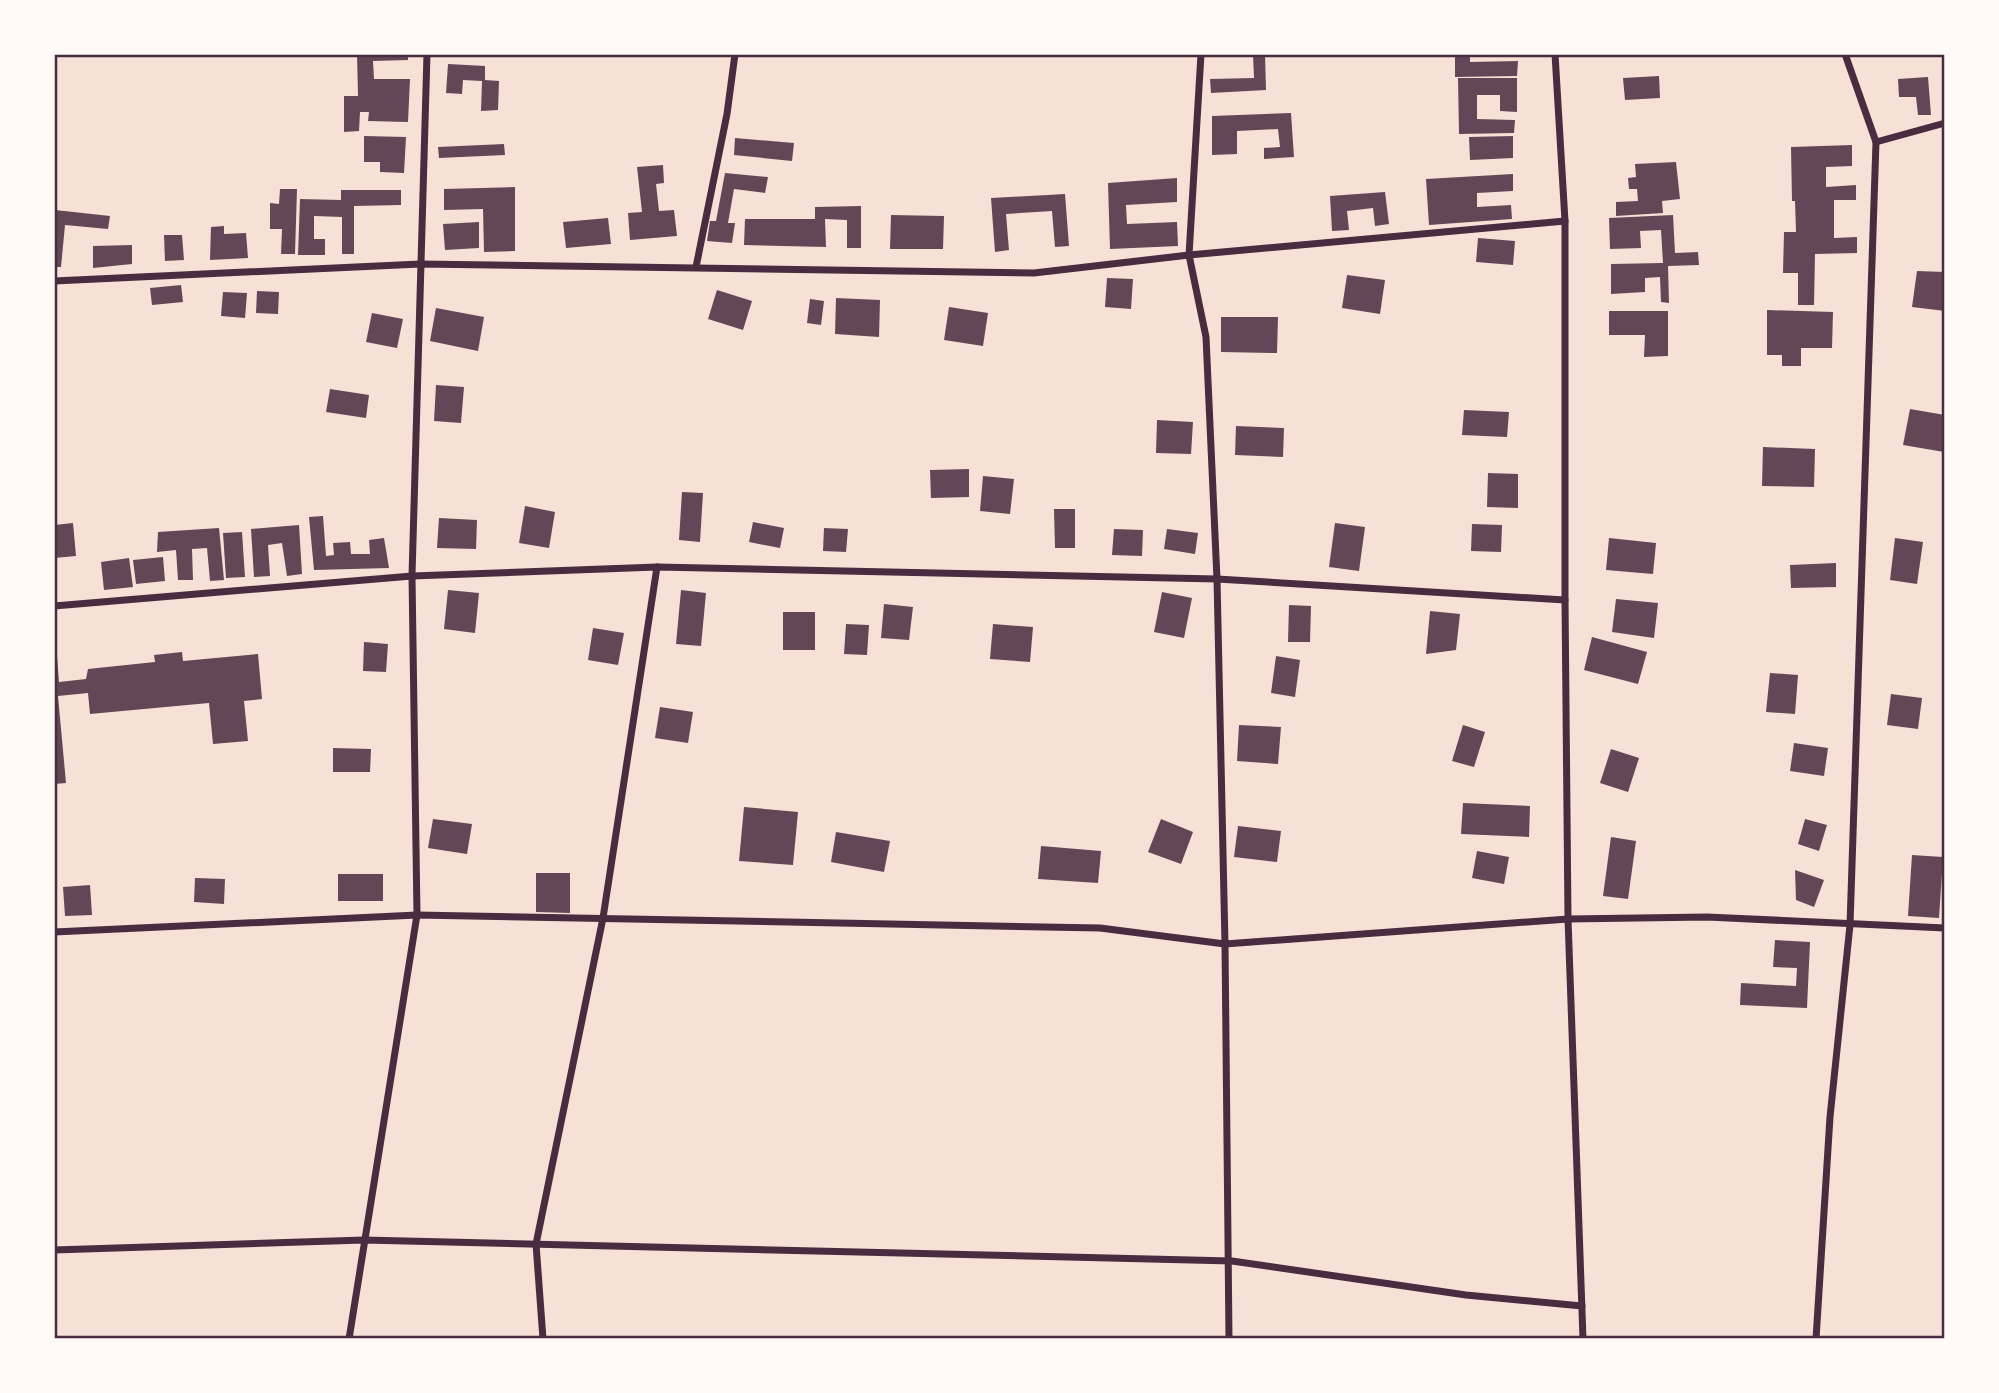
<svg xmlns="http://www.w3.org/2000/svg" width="1999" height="1393" font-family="Mulish,sans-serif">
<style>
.building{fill:#644757}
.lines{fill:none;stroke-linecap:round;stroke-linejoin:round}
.minor{stroke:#4a2c40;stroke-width:7}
.neatline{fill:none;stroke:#4a2c40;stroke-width:2.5}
</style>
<rect width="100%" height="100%" fill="#f7e1d7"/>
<g class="building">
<polygon points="357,54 408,54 408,60 373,61 374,79 410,79 408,122 368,121 369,112 360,112 359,131 344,132 344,96 358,96"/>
<polygon points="1265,54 1266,90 1211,93 1210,79 1254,78 1253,55"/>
<polygon points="1455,54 1470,54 1470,62 1518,61 1517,76 1455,77"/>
<polygon points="448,64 485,66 485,80 499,81 498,110 481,111 482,81 463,80 462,94 446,93"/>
<polygon points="1659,76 1660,98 1625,100 1623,78"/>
<polygon points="1928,77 1931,115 1918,115 1916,97 1899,97 1898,79"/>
<polygon points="1458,78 1517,78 1517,112 1500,111 1500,95 1477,95 1477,119 1515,120 1514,133 1459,134"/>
<polygon points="1291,113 1294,157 1264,159 1264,148 1280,147 1278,129 1237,131 1237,154 1212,155 1212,116"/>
<polygon points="364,136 406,137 404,173 380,172 380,162 364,162"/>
<polygon points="1513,136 1513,158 1470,160 1469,137"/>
<polygon points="735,138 794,143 792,161 734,155"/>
<polygon points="504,144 505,155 439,158 438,147"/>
<polygon points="1852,145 1852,166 1826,167 1826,187 1856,185 1856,200 1834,200 1834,238 1857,237 1857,253 1815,254 1814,305 1798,305 1798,273 1783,273 1784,232 1796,232 1795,201 1792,201 1791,147"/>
<polygon points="1676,162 1680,199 1662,201 1663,213 1616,216 1616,202 1638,201 1637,189 1629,189 1628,178 1636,177 1635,164"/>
<polygon points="663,165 664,183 656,184 659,211 674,210 677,236 630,240 628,213 642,212 637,167"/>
<polygon points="725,173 768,177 765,193 734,189 728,223 735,223 732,243 707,241 710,221 716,221"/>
<polygon points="1513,174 1513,191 1477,193 1477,207 1511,205 1512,219 1429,225 1426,179"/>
<polygon points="1177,178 1177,202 1126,205 1127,224 1177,222 1178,246 1110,249 1108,183"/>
<polygon points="515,187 515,251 484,252 483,209 444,210 444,189"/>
<polygon points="280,189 297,189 295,254 281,254 282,229 270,229 270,203 279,204"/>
<polygon points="341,190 401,190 401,205 354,206 354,254 342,254 342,217 314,216 314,239 325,239 325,255 298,255 300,199 341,200"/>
<polygon points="1385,192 1389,224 1375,226 1373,208 1347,211 1349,230 1332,231 1330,196"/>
<polygon points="1065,194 1069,246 1055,247 1052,211 1006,214 1009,250 995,252 991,198"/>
<polygon points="861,206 861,248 847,248 847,220 825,219 826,247 744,245 745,219 815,219 815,207"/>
<polygon points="55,210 110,216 108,229 65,225 61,267 54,267"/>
<polygon points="891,215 944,216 943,249 890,249"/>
<polygon points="1673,215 1675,253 1698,252 1699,265 1668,266 1669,303 1661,302 1660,277 1645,278 1645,292 1611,294 1611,264 1663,263 1661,230 1640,231 1641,248 1610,249 1609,218"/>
<polygon points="608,218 611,244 566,248 563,222"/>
<polygon points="479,222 479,248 445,250 443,224"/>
<polygon points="224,226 224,234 246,233 248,258 210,260 211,227"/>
<polygon points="164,235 182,235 184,260 165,261"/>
<polygon points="1478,238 1515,241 1513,265 1476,262"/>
<polygon points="132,245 132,264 93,268 93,246"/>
<polygon points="1917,271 1945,272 1945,311 1912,307"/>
<polygon points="1347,275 1385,280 1380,314 1342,308"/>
<polygon points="1107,278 1133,279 1131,309 1105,307"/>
<polygon points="181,285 183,302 152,305 150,288"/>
<polygon points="717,290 752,301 743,330 708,319"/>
<polygon points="257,291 279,292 278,314 256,313"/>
<polygon points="223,292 247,293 245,318 221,316"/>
<polygon points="836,298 880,300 879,337 835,334"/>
<polygon points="810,299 824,301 821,325 807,323"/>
<polygon points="949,307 988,313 983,346 944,340"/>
<polygon points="436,308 484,317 478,351 430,341"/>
<polygon points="1767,310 1833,312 1832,348 1801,348 1801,366 1782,366 1782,355 1767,355"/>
<polygon points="1609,311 1668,311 1668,356 1644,357 1645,335 1609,335"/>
<polygon points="372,313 403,319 397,348 366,342"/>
<polygon points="1221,317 1278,317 1277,353 1221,352"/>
<polygon points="436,385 464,387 461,423 434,421"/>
<polygon points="330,389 369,395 366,418 326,412"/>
<polygon points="1910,409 1945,415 1944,452 1903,445"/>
<polygon points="1464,410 1509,412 1507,437 1462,435"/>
<polygon points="1157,420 1193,422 1191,454 1156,453"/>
<polygon points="1236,426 1284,428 1283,457 1235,455"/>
<polygon points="1763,447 1815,449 1814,487 1762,486"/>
<polygon points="969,469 969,497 931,498 930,470"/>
<polygon points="1488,473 1518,474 1518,508 1487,507"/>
<polygon points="983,476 1014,479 1010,514 980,511"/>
<polygon points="682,492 703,493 700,542 679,540"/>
<polygon points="525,506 555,512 549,548 519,543"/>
<polygon points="1054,509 1075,509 1075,548 1055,548"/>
<polygon points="323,516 326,556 334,555 333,543 350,542 351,554 370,554 369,540 384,538 389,568 314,570 309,517"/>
<polygon points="439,518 477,520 476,549 437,548"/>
<polygon points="753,522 784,528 780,548 749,542"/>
<polygon points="73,523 76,556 54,558 54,525"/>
<polygon points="1335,523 1365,527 1359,571 1329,567"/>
<polygon points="1472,524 1502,525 1501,552 1471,551"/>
<polygon points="299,525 302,574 287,576 282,543 268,545 270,576 254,577 251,529"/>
<polygon points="219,528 224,580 210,581 207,548 192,549 193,580 178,580 176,550 157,552 158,532"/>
<polygon points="824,528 848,529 846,552 823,551"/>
<polygon points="1114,529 1143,530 1142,556 1112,555"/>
<polygon points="1167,529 1198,533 1195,554 1164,549"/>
<polygon points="242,532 245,577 226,578 223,533"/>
<polygon points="1609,538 1656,543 1653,574 1606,570"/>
<polygon points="1895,538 1923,542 1917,584 1890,580"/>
<polygon points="163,557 165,581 136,584 133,560"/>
<polygon points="129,558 133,587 104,590 101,562"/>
<polygon points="1836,563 1836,587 1791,588 1790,565"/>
<polygon points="448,590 479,593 475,633 444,629"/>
<polygon points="681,590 706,593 701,646 676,644"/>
<polygon points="1162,592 1192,598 1184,638 1154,632"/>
<polygon points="1616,599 1658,603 1654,638 1612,632"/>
<polygon points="884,604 913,607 909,640 881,638"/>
<polygon points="1289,605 1311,606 1310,642 1288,642"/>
<polygon points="1430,611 1460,614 1456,650 1426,654"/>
<rect x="783" y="612" width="32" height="38"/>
<polygon points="846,624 869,625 867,655 844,654"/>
<polygon points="993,624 1033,627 1030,662 990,659"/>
<polygon points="593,628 624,633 618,665 588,660"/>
<polygon points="1592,637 1647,652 1638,684 1584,670"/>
<polygon points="364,642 388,644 386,672 363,671"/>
<polygon points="182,652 183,661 258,654 262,699 244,701 248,741 213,744 209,703 90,714 88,693 58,696 66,783 54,784 54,656 57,656 59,682 86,679 88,669 155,662 154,655"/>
<polygon points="1276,656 1300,660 1295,697 1271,693"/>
<polygon points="1770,673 1798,675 1795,714 1766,712"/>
<polygon points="1891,694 1922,698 1918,729 1887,725"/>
<polygon points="660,707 693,712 688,743 655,738"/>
<polygon points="1239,725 1281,727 1278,764 1237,761"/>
<polygon points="1463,725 1485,732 1474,767 1452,761"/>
<polygon points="1794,743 1828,748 1824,776 1790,771"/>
<polygon points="333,748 371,749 370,772 333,772"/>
<polygon points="1611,749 1639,758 1628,792 1600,783"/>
<polygon points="1463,803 1530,806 1529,837 1461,834"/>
<polygon points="744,807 798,812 793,865 739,861"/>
<polygon points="433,819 472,824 467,854 428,848"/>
<polygon points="1161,819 1193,832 1181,864 1148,852"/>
<polygon points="1805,819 1827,825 1819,851 1798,844"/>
<polygon points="1238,826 1281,831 1277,862 1234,857"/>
<polygon points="836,832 890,841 884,872 831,862"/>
<polygon points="1611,837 1636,841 1628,899 1603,896"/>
<polygon points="1041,846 1101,851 1098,883 1038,879"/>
<polygon points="1477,851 1509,857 1504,884 1472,878"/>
<polygon points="1912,855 1943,857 1939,918 1908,916"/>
<polygon points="1795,870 1824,880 1814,907 1796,900"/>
<polygon points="536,873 570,873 570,913 536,912"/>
<rect x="338" y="874" width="45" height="27"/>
<polygon points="195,878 225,879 224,904 194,902"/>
<polygon points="90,885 92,915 65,916 63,887"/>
<polygon points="1775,940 1810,942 1807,1008 1740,1005 1741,983 1796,986 1797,968 1773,967"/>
</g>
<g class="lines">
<g class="minor">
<polyline points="1201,54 1189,255 1206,337 1217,579 1225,944 1229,1339"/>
<polyline points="1555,54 1565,221 1565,600 1568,919 1583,1339"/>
<polyline points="1876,142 1945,123"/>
<polyline points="696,267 727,114 735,54"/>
<polyline points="54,281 420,264 1034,273 1189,255 1565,221"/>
<polyline points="54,606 412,576 657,567 1217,579 1565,600"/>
<polyline points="54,932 417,915 1100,928 1225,944 1568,919 1707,917 1945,928"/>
<polyline points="54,1250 364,1240 1232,1261 1466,1295 1582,1306"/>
<polyline points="349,1339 417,915 412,576 427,54"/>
<polyline points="543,1339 536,1244 603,918 657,567"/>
<polyline points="1816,1339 1830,1117 1850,925 1876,142 1845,54"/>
</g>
</g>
<rect width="1999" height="1393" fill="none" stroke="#fffaf5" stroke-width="112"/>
<rect x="56" y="56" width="1887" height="1281" class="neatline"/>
</svg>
